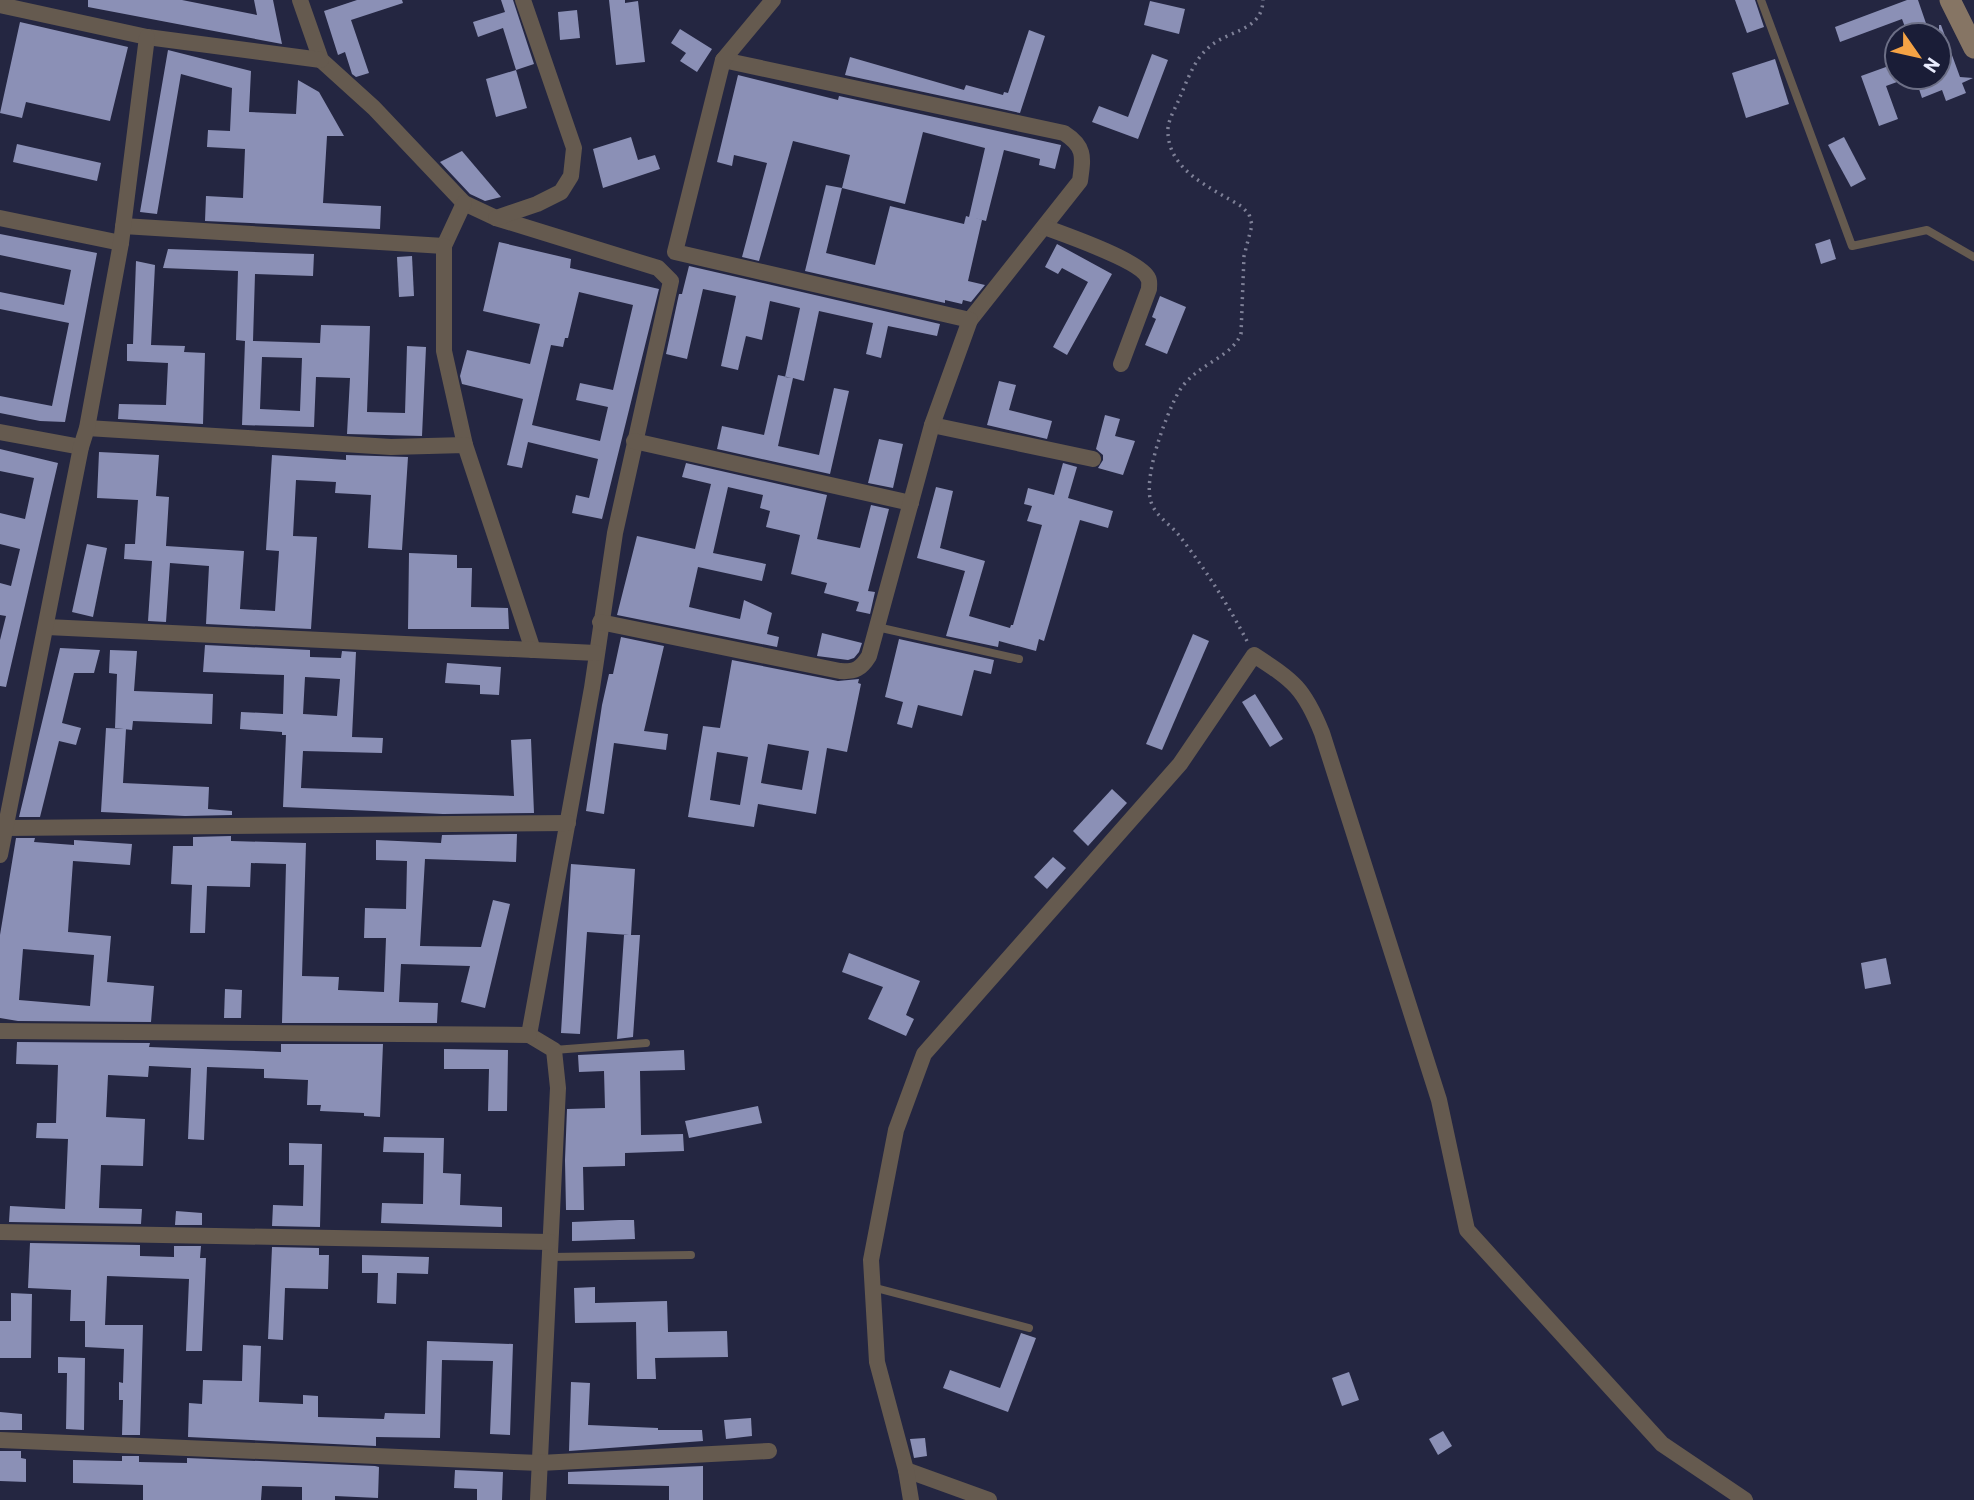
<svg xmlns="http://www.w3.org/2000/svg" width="1974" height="1500" font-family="Barlow,sans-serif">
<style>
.building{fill:#8b90b6;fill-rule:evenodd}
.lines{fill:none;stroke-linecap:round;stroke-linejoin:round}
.path{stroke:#7f8198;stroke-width:3.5;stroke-dasharray:2 5;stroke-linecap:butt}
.lane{stroke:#655a4f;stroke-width:8}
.street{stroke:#655a4f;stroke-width:16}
.secondary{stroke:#867564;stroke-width:21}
</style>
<rect width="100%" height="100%" fill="#242641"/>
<g class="building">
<polygon points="88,0 182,0 257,15 254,0 273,0 282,44 88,7"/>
<polygon points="357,0 402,0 403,3 351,20 369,73 356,77 352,74 345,52 338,55 324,11"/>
<polygon points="501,0 513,0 534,64 516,70 503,28 478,37 473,22 505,12"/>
<polygon points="609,0 625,0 625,3 638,1 645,62 616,65"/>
<polygon points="1735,0 1755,0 1764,27 1747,33"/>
<polygon points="1907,0 1918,0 1930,35 1908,35 1902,19 1840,42 1835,27"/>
<polygon points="1150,1 1185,9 1179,34 1144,25"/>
<polygon points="577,10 580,38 560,40 558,12"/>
<polygon points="20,22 128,47 110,121 26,102 22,118 0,113"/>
<polygon points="1939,25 1941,25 1960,77 1973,78 1962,83 1966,93 1946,101 1942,90 1922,98 1915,77 1939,77"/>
<polygon points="680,29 712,49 697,72 680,61 686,53 671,43"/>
<polygon points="1029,30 1045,36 1020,113 845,75 850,57 964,90 966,85 1003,95 1004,92 1008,93"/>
<polygon points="168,50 251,71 249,112 296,114 298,80 319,92 344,136 327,136 323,203 381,206 380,229 205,221 206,196 243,198 245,149 207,147 208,130 230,131 232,88 181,74 157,214 140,212"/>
<polygon points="1152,54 1168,60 1138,139 1092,122 1099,106 1128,117"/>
<polygon points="1775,59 1789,104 1746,118 1732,73"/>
<polygon points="1897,63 1897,82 1886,86 1898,119 1879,126 1861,76"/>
<polygon points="516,70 527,108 496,117 486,79"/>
<path d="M738,75L838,100L839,96L1061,145L1055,169L1039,165L1040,159L1004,150L986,221L971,217L982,220L968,281L985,285L971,302L963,300L962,304L945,300V303L805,271L826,185L842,188L850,155L793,141L759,261L742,257L767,163L734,155L732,166L717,162ZM923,132L985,148L969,217L966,216L964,224L890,206L875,265L826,253L842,188L905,204Z"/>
<polygon points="631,137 638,160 655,155 660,169 603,188 593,149"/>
<polygon points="1844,137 1866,179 1851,187 1828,145"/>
<polygon points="17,144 101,163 97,181 13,162"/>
<polygon points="462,151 501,197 485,201 470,194 440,162"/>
<polygon points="0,234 97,253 65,422 40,421 0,413 0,396 52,406 69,323 0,309 0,292 64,305 71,270 0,255"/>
<polygon points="1830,239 1836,259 1821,264 1815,244"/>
<path d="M499,242L571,259L570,268L659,289L602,519L572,513L576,495L589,498L598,459L528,442L522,468L507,465L523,399L462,384L460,376L467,350L530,364L540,324L483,311ZM579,292L633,305L613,390L580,383L576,400L608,407L600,441L532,425L551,345L563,347L565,338H568Z"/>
<polygon points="1057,244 1112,274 1067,355 1053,347 1088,282 1062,268 1058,274 1045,267"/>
<path d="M168,249L314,254L313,276L255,274L253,341L320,343L321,325L370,326L367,412L405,413L407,346L426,347L422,436L347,434L350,378L316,377L314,427L242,425L245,341L236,340L238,271L163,268ZM262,357L302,358L300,411L260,409Z"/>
<polygon points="412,256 414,296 399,297 397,257"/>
<polygon points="136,261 155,265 151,345 185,346 184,352 205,353 203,424 118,419 119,404 166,405 168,363 127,361 127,344 133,344"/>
<polygon points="689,266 940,324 937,336 888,326 881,358 866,354 873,323 819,311 804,381 793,378 778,446 819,455 834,388 849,391 830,474 717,449 722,426 764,435 778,375 792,378 785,377 800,308 770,301 762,340 746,336 738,370 721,366 736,296 703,289 687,359 666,354 679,294 682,294"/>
<polygon points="1160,296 1186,307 1167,354 1145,345 1156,319 1152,317"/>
<polygon points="999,381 1016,385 1009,410 1052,421 1047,439 987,425"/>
<polygon points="1105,415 1120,419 1115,436 1135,441 1123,475 1098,468 1103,460 1103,455 1096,449"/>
<polygon points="879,439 903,444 893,488 868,483"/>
<polygon points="0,449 58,463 6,687 0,686 0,640 6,616 0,615 0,583 11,586 20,549 0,544 0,513 25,519 34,478 0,471"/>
<polygon points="99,452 159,455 156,496 169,497 166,546 244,551 240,609 275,611 279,551 266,550 272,455 346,460 346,455 408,457 402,550 368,548 371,495 335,493 336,482 296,480 293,536 317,537 311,629 206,624 209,566 170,563 166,622 148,621 152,561 124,559 125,544 135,544 138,500 97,498"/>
<polygon points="686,463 827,495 817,539 860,548 871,505 889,509 868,591 875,592 870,614 856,611 859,602 824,593 827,583 791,574 800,535 766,527 770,511 760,508 763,495 728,487 713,553 766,564 762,581 698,567 689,607 740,619 744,600 772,613 767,634 779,637 777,647 617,615 637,536 695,549 711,484 682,477"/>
<polygon points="1063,463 1077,467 1068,498 1113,511 1108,528 1080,520 1044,641 1039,639 1036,651 999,641 998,647 946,636 965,571 917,558 936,487 953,491 940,548 985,561 969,616 1010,628 1011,625 1013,625 1042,525 1027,521 1032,506 1024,504 1028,488 1054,495"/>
<polygon points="87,544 107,548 93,617 72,612"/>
<polygon points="409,553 457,555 457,568 472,568 471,607 508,608 509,629 408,629"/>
<polygon points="822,633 862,643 859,652 854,658 848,660 817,656"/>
<polygon points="1193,634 1209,641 1162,750 1146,744"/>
<polygon points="621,637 664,646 644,731 668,734 666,750 614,743 604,814 586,811 602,705 609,674 613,674"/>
<polygon points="899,639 994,660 991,674 974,670 962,716 918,705 912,728 897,724 903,702 885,697"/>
<path d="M205,645L310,650V657L341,658L342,651L356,652L352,737L383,738L382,753L303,751L301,788L514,796L511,740L531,739L534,813L443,814L283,807L286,735H282V732L240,729L241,712L283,714L284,675L203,672ZM305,677L340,679L337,716L303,714Z"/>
<polygon points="60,648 100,650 94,673 74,673 62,723 81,728 76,745 59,741 40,817 19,817"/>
<polygon points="110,650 137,651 134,691 213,694 212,724 133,721 132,730 115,728 117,674 109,673"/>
<path d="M732,660L838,681L859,679L858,683L861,684L847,752L827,748L816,814L758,804L754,827L688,817L703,726L720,728ZM768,744L809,751L802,790L761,783ZM717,752L748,757L740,805L710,800Z"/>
<polygon points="447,663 501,667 499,695 480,694 480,685 445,683"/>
<polygon points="1255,694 1283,739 1270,747 1242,702"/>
<polygon points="106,728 126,729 123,783 209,787 208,809 232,811 232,815 185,816 101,812"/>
<polygon points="1112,789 1127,803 1088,846 1073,831"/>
<polygon points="517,834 516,862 425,859 420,946 481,947 493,900 510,904 485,1008 461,1002 470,966 401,964 399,1002 438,1003 437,1023 282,1023 286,864 251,863 250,887 207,886 205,933 190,933 192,885 171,884 173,846 193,846 193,837 231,836 231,841 306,843 302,976 339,977 338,990 384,992 386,938 364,938 365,908 406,909 407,861 376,860 376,840 441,843 442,835"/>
<path d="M16,838H35L34,842L74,845V840L132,844L130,865L73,861L68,932L111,936L107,982L154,986L151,1022L18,1021L0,1018V935ZM23,949L94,955L90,1006L19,1000Z"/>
<polygon points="1053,857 1066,868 1047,889 1034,877"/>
<polygon points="571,864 635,869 631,935 640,935 633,1037 617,1039 624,935 629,935 587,932 580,1034 561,1033"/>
<polygon points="849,953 920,981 906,1015 914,1019 906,1036 868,1019 883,987 842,972"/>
<polygon points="1886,958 1891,984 1865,989 1861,963"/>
<polygon points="225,989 242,990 241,1018 224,1018"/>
<polygon points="17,1042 150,1043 149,1047 281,1052 281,1044 383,1044 380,1117 364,1116 364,1113 320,1111 321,1105 307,1105 308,1080 264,1078 264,1069 207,1067 204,1140 188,1139 191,1068 149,1066 148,1077 108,1075 106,1117 145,1119 143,1166 101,1165 99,1208 142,1209 141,1224 9,1222 10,1206 65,1209 68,1139 36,1138 37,1123 56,1123 58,1065 16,1064"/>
<polygon points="444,1049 508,1050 507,1111 488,1111 489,1069 444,1069"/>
<polygon points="684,1050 685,1070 640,1071 641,1135 683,1134 684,1151 625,1153 625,1166 583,1167 584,1210 566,1210 565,1160 567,1109 605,1108 604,1071 579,1072 578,1055"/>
<polygon points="758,1106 762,1123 689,1138 685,1121"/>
<polygon points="384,1137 444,1138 443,1173 461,1174 460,1205 502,1207 502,1227 381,1223 382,1203 423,1204 424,1153 383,1152"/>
<polygon points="289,1143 322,1144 320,1227 272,1226 273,1205 303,1206 304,1165 289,1165"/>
<polygon points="176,1211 202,1213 202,1225 175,1225"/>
<polygon points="619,1220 634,1220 635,1239 572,1241 572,1222"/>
<polygon points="30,1243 140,1245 140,1256 174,1257 174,1246 201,1246 200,1258 206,1258 202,1351 186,1351 189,1279 107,1276 105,1325 143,1325 140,1435 122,1435 123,1400 119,1400 119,1382 123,1383 124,1349 85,1347 85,1321 70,1321 71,1290 28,1288"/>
<polygon points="272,1247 319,1248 319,1255 329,1255 328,1289 285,1288 283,1340 268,1339"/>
<polygon points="362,1255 429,1257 428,1274 397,1273 396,1304 377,1303 378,1273 362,1273"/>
<polygon points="595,1287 595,1303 667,1301 668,1332 727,1331 728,1357 655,1358 656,1379 637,1379 636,1322 575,1323 574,1288"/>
<polygon points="11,1293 32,1294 31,1358 0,1358 0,1321 11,1321"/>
<polygon points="1021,1333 1036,1338 1008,1412 943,1388 950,1370 1000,1388"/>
<polygon points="427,1341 513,1344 510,1435 490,1434 493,1361 442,1360 440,1438 376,1437 376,1446 188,1437 189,1403 202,1404 203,1380 242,1381 243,1345 261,1346 259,1402 303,1404 303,1395 318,1396 318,1417 384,1419 385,1413 425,1414"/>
<polygon points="58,1357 85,1358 84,1430 66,1429 67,1373 58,1373"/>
<polygon points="1349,1372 1359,1400 1342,1406 1332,1378"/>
<polygon points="571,1382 590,1383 588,1425 658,1428 658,1430 702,1430 703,1441 569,1451"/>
<polygon points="0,1412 22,1414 22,1430 0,1430"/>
<polygon points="751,1418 752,1436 726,1439 724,1420"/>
<polygon points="1443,1431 1452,1446 1438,1455 1429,1439"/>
<polygon points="925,1438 927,1456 914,1458 910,1439"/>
<polygon points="0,1451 21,1451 21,1458 26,1459 26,1482 0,1481"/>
<polygon points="122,1456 139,1456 139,1462 187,1463 187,1458 375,1466 379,1467 378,1498 335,1496 335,1500 302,1500 302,1487 262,1486 261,1500 143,1500 143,1485 73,1483 73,1460 122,1461"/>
<polygon points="703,1466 703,1500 669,1500 669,1486 568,1484 568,1472"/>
<polygon points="455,1470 503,1472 502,1500 477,1500 477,1489 454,1488"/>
</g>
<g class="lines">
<path class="path" d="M1247,641C1228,605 1206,570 1181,538C1172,525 1156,517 1151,502C1143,477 1165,418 1177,395C1193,364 1230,360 1241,334L1244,256L1252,225L1249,214L1241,206C1210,187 1166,170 1168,128C1169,118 1176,107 1180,97C1186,83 1194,61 1206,50C1226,29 1262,33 1263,0"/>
<g class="lane">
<polyline points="1761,0 1852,246 1927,230 1974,257"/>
<polyline points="877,627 1019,659"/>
<polyline points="554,1050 646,1043"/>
<polyline points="550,1257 691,1255"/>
<polyline points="872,1287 1029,1328"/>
</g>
<g class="street">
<polyline points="300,0 321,60 374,108 464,203 496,218 658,268 671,281 615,533 592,688 529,1035 554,1050 558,1088 538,1500"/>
<polyline points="0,5 147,37 321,60"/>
<path d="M723,60L1064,133C1086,147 1083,158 1080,181L970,320"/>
<polyline points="0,218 121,243"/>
<polyline points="496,218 537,204 561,192 571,176 574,148 523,0"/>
<polyline points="123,226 444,246 464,203"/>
<path d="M1044,227C1063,234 1141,261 1148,278C1150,281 1149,285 1149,289L1121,364"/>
<polyline points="444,246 444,351 465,445"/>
<polyline points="932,425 1093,459"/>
<polyline points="87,428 391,447 465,445 533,650"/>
<polyline points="0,432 81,447"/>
<polyline points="634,441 911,503"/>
<path d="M600,622L840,671C855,672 861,669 869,656L932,425L970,320L675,252L723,60L773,0"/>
<polyline points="47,627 596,653"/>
<polyline points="5,828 568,823"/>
<polyline points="0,855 81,447 87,428 121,243 147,37"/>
<polyline points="0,1031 529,1035"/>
<polyline points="0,1232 550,1242"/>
<polyline points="0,1440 540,1463 769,1451"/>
<polyline points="906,1470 989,1500"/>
<path d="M911,1500L906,1470L877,1362L871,1260L896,1130L924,1054L1180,764L1254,655C1294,681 1304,688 1322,733L1439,1100L1467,1230L1662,1444L1745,1500"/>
</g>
<polyline class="secondary" points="1950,0 1974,48"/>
</g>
<g transform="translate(1918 56) rotate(124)"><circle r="33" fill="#1a1d37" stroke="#6c6f86" stroke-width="2"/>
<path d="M0-5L12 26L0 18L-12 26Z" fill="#f5a345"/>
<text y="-10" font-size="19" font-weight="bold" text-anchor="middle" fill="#e8ebfd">N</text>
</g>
</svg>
